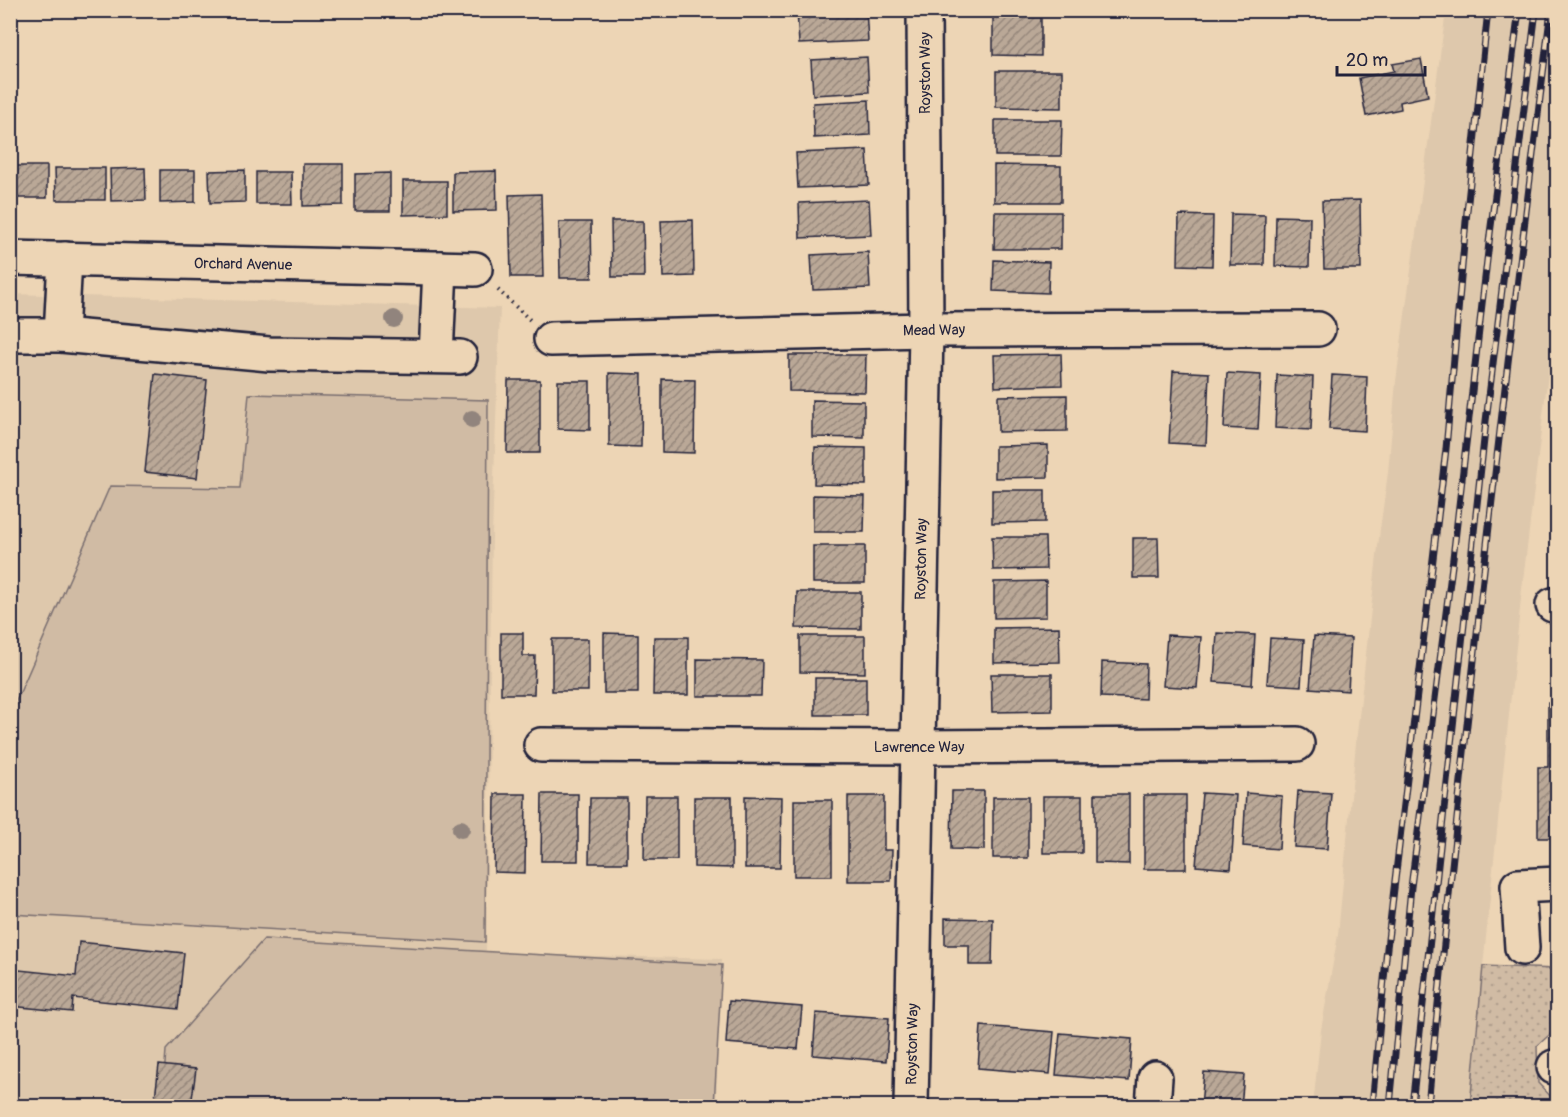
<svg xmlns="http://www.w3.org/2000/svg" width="1568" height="1117" font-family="Pangolin,sans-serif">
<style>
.built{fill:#dec8ac}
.grass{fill:#d0bba4;stroke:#796e70;stroke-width:1.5}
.park{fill:url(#park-dots);stroke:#796e70;stroke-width:1.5}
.building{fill:url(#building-hatch);stroke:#22223b;stroke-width:1.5}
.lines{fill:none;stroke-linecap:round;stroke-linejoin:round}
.minor-casing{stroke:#22223b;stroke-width:38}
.path{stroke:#22223b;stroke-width:4;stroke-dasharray:1.5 4.5;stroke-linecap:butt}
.minor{stroke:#edd5b5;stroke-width:33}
.rail-casing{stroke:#22223b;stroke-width:7}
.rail{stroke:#edd5b5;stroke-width:4.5;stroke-dasharray:14;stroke-linecap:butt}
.tree{fill:#91847d}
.labels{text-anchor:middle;stroke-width:5;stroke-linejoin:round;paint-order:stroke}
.street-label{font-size:15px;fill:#22223b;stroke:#edd5b5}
</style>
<defs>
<pattern id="park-dots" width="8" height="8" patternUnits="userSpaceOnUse" patternTransform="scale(1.5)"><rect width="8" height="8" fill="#d0bba4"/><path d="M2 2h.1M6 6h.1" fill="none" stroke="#b2a08e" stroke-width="1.8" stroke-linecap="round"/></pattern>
<pattern id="building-hatch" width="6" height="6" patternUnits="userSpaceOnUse" patternTransform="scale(1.5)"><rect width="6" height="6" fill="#baa897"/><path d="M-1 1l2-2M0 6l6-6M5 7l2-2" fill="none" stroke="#97887c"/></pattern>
</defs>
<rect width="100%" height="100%" fill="#edd5b5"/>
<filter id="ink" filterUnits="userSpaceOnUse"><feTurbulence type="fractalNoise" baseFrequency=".0167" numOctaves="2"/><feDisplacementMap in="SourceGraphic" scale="12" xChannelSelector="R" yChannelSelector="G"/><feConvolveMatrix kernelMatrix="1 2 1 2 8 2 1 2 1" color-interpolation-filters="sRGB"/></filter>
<g filter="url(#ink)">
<g class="built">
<polygon points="1446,11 1557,11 1557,299 1522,589 1483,966 1470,1106 1313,1106 1321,1030 1338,935 1356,743 1380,529 1388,473 1396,381"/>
<polygon points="11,294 500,308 492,535 486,953 721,959 716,1106 11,1106"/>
</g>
<g class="grass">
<polygon points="249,394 488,400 485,942 11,914 11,713 110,486 240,488"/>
<polygon points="264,939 722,965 714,1106 162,1106 166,1050"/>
</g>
<polygon class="park" points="1483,966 1557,969 1557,1028 1537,1046 1538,1083 1557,1103 1557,1106 1470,1106"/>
<g class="building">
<polygon points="797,10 866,10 868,41 799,44"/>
<rect x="1296" y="10" width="54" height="3"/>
<polygon points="993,17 1041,17 1041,56 993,55"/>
<polygon points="867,57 869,92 813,95 811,60"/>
<polygon points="1421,59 1428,96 1400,102 1401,109 1366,116 1359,78 1394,71 1392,64"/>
<polygon points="996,71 1062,71 1062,108 996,107"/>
<polygon points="869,100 870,135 814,138 813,103"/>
<polygon points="995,120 1062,120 1061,156 995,156"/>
<polygon points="867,150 869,185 798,188 796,153"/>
<polygon points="303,164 343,164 343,205 303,206"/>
<polygon points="994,165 1061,166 1061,202 994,202"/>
<rect x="12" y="166" width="35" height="32"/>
<polygon points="55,168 105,168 105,200 56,200"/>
<polygon points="145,168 146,200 111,201 110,169"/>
<polygon points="160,170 195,170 195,202 160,203"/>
<polygon points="245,170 245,202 210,203 209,171"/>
<polygon points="496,171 497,210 453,211 453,172"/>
<polygon points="256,172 291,172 292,204 256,204"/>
<polygon points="390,173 390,211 355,211 355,174"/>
<polygon points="403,181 447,181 447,214 403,215"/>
<polygon points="541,194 543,277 511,277 509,195"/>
<polygon points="869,200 871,235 800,238 799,203"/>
<polygon points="1360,200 1361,269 1324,269 1322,201"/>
<polygon points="995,212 1061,212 1061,249 994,249"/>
<polygon points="1231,214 1265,215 1264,265 1230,265"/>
<polygon points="1179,215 1213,216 1212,266 1178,265"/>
<polygon points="1276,216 1310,217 1309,267 1275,266"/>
<polygon points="693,220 694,276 663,277 661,221"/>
<polygon points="611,221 643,221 644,277 612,277"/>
<polygon points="559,222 591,222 592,278 560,278"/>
<polygon points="868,252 870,288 813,290 811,255"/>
<polygon points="994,260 1049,262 1048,293 993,291"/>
<polygon points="1061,354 1062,385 995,387 994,355"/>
<polygon points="789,355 866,355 865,392 789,391"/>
<polygon points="1173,371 1209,373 1206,445 1169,443"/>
<polygon points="609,373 642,374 641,447 609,446"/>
<polygon points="1227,373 1261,375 1258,430 1224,428"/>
<polygon points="155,374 207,380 197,478 145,472"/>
<polygon points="1277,375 1313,377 1311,430 1275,428"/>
<polygon points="1332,375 1367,377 1365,431 1329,429"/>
<polygon points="662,379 695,380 694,453 662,452"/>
<polygon points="508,380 540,380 540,453 507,453"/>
<polygon points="558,381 590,381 590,430 558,429"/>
<polygon points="1067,395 1067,431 998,432 998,396"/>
<polygon points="812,400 864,401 864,438 812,437"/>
<polygon points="1048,445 1048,477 995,478 995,446"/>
<polygon points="815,447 866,448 866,485 814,484"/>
<polygon points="992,490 1045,490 1045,522 992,523"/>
<polygon points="813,495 865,496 864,532 813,532"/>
<polygon points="992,537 1045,537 1046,569 993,570"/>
<polygon points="1133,538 1158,538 1159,578 1133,578"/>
<rect x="813" y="546" width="52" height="37"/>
<polygon points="1046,581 1046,617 994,618 994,582"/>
<polygon points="797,592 861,592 861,629 796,628"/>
<polygon points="1059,627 1060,662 994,663 994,628"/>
<polygon points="501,633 523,633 523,656 535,656 534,694 501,694"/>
<polygon points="604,633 638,634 638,693 604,693"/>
<polygon points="1217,633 1255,635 1252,685 1214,682"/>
<polygon points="1167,635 1201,637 1197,688 1163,686"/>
<polygon points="800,636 865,636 865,673 800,672"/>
<polygon points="1314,636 1351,638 1348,691 1310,688"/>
<polygon points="654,637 688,637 688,695 653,695"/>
<polygon points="1270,638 1304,640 1301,686 1267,684"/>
<rect x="552" y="639" width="36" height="52"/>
<polygon points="697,659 762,660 761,696 697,696"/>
<polygon points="1102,662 1146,664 1145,699 1101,697"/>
<polygon points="991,674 1052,674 1052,711 992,712"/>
<rect x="815" y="678" width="51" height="37"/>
<polygon points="1548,702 1558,702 1558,838 1538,838 1538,767 1548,767"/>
<polygon points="952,791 984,791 984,850 951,849"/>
<polygon points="1298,791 1331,793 1327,849 1294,847"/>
<polygon points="1202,793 1236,795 1231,869 1196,866"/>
<polygon points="1246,793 1282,796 1279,849 1243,846"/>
<polygon points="495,794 526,794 525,873 494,872"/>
<polygon points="542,794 578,794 578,861 541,861"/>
<polygon points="1095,794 1129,794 1129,864 1095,863"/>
<rect x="1144" y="795" width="42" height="74"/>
<polygon points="645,796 677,796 677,860 644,860"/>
<polygon points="745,796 781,797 780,868 745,868"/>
<polygon points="848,796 884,796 884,850 892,850 891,881 848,881"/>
<rect x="1043" y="796" width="39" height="57"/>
<polygon points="694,797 732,797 732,868 694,867"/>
<rect x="993" y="797" width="35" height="61"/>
<polygon points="590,798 627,798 627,863 589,863"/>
<rect x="794" y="800" width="38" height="76"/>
<polygon points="945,918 993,919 992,965 969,965 969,945 945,945"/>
<polygon points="79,942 184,953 178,1009 73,998 72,1012 10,1006 10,969 76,976"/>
<polygon points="729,1001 802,1007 798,1049 726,1043"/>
<polygon points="816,1013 889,1018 886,1061 813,1055"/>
<polygon points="981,1026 1054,1032 1050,1074 978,1068"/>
<polygon points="1060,1033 1132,1039 1129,1081 1056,1075"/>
<polygon points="159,1065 196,1069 191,1106 154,1106"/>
<polygon points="1204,1072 1244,1075 1241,1106 1201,1106"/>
</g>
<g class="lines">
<g class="minor-casing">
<g id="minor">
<polyline points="10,258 475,269"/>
<polyline points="10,335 61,335 269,354 460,357"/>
<polyline points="61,335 65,259"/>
<polyline points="551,339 926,330 1318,329"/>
<polyline points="436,356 440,268"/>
<polyline points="1553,605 1558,605"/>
<polyline points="541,745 918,747 1297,744"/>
<polyline points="1522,948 1518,886 1558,884"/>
<polyline points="1554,1067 1558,1067"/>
<polyline points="911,1106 926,330 924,10"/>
<polyline points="1153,1106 1155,1078"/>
</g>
</g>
<polyline class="path" points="498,290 530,320"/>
<use href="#minor" class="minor"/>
<g class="rail-casing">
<g id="rail">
<polyline points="1372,1106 1387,948 1446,449 1466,221 1488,10"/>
<polyline points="1390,1106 1411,887 1453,558 1490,234 1519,10"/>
<polyline points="1412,1106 1486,421 1536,10"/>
<path d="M1428,1106C1463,741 1505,375 1551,10"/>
</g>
</g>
<use href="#rail" class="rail"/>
</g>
<g class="tree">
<circle cx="394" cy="319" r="9"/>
<circle cx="472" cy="419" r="9"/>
<circle cx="461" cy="829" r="9"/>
</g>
</g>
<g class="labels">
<g class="street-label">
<text transform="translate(925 73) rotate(-90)" y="5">Royston Way</text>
<text transform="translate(243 264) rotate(1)" y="5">Orchard Avenue</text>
<text transform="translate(934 330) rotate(-1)" y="5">Mead Way</text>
<text transform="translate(921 559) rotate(-89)" y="5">Royston Way</text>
<text x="919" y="752">Lawrence Way</text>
<text transform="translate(912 1044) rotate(-89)" y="5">Royston Way</text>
</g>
</g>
<rect width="1568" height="1117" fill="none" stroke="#edd5b5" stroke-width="36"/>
<rect x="18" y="18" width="1532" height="1081" fill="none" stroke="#22223b" stroke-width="2" filter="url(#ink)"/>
<path d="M1337 66v9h88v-9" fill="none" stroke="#22223b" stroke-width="3"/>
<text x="1346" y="66" font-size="18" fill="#22223b" stroke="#edd5b5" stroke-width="4.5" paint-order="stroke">20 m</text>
</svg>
